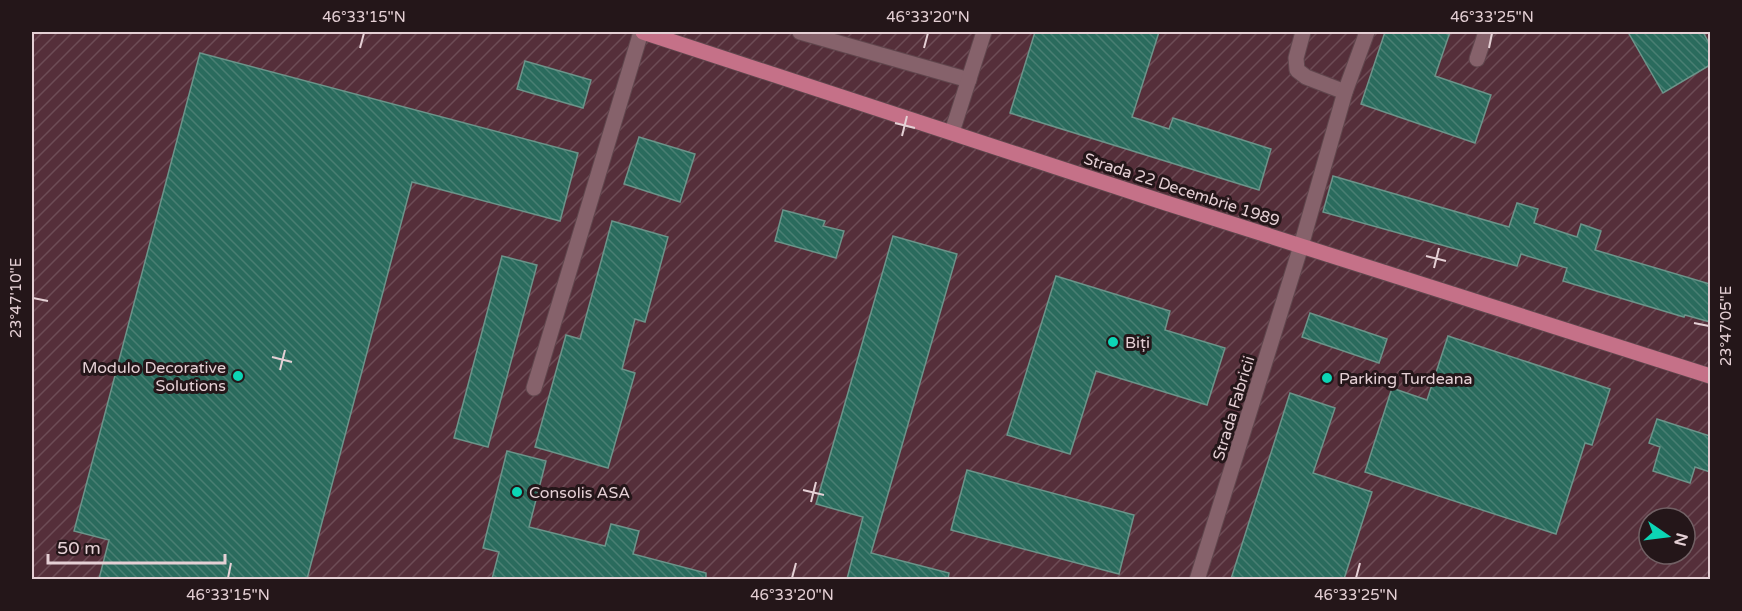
<svg xmlns="http://www.w3.org/2000/svg" width="1742" height="611" font-family="'Varela Round',sans-serif">
<style>
.industrial{fill:url(#industrial-furrows);fill-rule:evenodd}
.building{fill:url(#building-back-hatch);stroke:#6c948a;stroke-width:1.5}
.lines{fill:none;stroke-linecap:round;stroke-linejoin:round}
.minor-casing{stroke:#60464d;stroke-width:17}
.major-casing{stroke:#60464d;stroke-width:17}
.minor{stroke:#86626b;stroke-width:15}
.major{stroke:#c57188;stroke-width:15}
.ticks{fill:none;stroke:#e5d0d5;stroke-width:2}
.poi-dot{fill:#0cd5b5;stroke:#241619;stroke-width:2}
.labels{text-anchor:middle;stroke-width:6;stroke-linejoin:round;paint-order:stroke}
.street-label{font-size:16px;fill:#e5d0d5;stroke:#241619}
.poi-label{font-size:16px;fill:#e5d0d5;stroke:#241619;text-anchor:start}
.neatline{fill:none;stroke:#e5d0d5;stroke-width:2}
.ticks-label{font-size:15px;text-anchor:middle;fill:#e5d0d5}
</style>
<defs>
<pattern id="industrial-furrows" width="10" height="10" patternUnits="userSpaceOnUse" patternTransform="scale(1.5)"><rect width="10" height="10" fill="#552f3a"/><path d="M-1 1l2-2M0 10L10 0M9 11l2-2" fill="none" stroke="#6d4c56"/></pattern>
<pattern id="building-back-hatch" width="6" height="6" patternUnits="userSpaceOnUse" patternTransform="scale(1.5)"><rect width="6" height="6" fill="#2a6b5d"/><path d="M-1 5l2 2M0 0l6 6M5-1l2 2" fill="none" stroke="#497f73"/></pattern>
</defs>
<rect width="100%" height="100%" fill="#472830"/>
<path class="industrial" d="M32,32H1710V579H32ZM1649,518H1685V554H1649Z"/>
<g class="building">
<polygon points="1035,32 1159,32 1132,117 1169,129 1173,118 1271,149 1259,190 1010,113"/>
<polygon points="1385,32 1450,32 1435,76 1491,95 1475,143 1361,104"/>
<polygon points="1628,32 1703,32 1710,45 1710,65 1663,93"/>
<polygon points="200,53 578,153 560,221 412,182 307,579 99,579 109,540 74,531"/>
<polygon points="525,61 591,80 583,108 517,89"/>
<polygon points="639,137 695,154 680,202 624,184"/>
<polygon points="1333,176 1509,227 1517,203 1538,209 1534,223 1577,237 1581,224 1601,231 1595,250 1710,284 1710,322 1685,315 1684,317 1563,281 1567,268 1521,254 1517,266 1323,212"/>
<polygon points="783,210 825,221 823,226 844,231 836,258 775,241"/>
<polygon points="612,221 668,237 645,322 635,319 622,369 635,373 608,468 535,447 566,335 580,339"/>
<polygon points="893,236 957,254 871,553 949,573 948,579 847,579 863,517 816,504"/>
<polygon points="502,256 537,265 488,447 454,438"/>
<polygon points="1056,276 1170,311 1165,330 1225,348 1207,405 1096,371 1070,454 1007,435"/>
<polygon points="1310,313 1387,339 1379,363 1302,337"/>
<polygon points="1448,336 1610,389 1592,445 1585,443 1556,534 1365,472 1392,388 1427,400"/>
<polygon points="1290,393 1335,408 1313,473 1372,492 1344,579 1231,579"/>
<polygon points="1657,419 1710,436 1710,472 1695,467 1690,483 1653,471 1660,447 1649,443"/>
<polygon points="507,451 546,461 529,527 605,546 611,524 639,531 633,554 706,573 706,579 492,579 499,552 483,548"/>
<polygon points="967,470 1134,515 1119,574 951,530"/>
</g>
<g class="lines">
<g class="minor-casing">
<g id="minor">
<polyline points="800,32 969,80"/>
<polyline points="1303,32 1296,58 1297,70 1306,77 1345,92"/>
<polyline points="1477,59 1486,32"/>
<polyline points="952,132 984,32"/>
<polyline points="534,388 641,32"/>
<polyline points="1197,580 1301,246 1345,92 1367,32"/>
</g>
</g>
<g class="major-casing">
<polyline id="major" points="643,32 1166,203 1710,376"/>
</g>
<use href="#minor" class="minor"/>
<use href="#major" class="major"/>
</g>
<path class="ticks" d="M360,48L364,33M924,48L928,33M1489,48L1492,33M895,123L915,128M902,136L907,116M1426,256L1446,261M1434,268L1439,248M33,298L48,301M1694,323L1709,326M272,357L292,362M280,370L285,350M803,490L824,495M811,502L816,482M228,578L231,563M792,578L796,563M1356,578L1360,563"/>
<g class="poi-dot">
<circle cx="1113" cy="342" r="6"/>
<circle cx="238" cy="376" r="6"/>
<circle cx="1327" cy="378" r="6"/>
<circle cx="517" cy="492" r="6"/>
</g>
<g class="labels">
<g class="street-label">
<text transform="translate(1182 189) rotate(18)" y="6">Strada 22 Decembrie 1989</text>
<text transform="translate(1233 408) rotate(-73)" y="6">Strada Fabricii</text>
</g>
<g class="poi-label">
<text x="1125" y="348">Biți</text>
<text x="226" y="373" text-anchor="end">Modulo Decorative<tspan x="226" dy="18">Solutions</tspan></text>
<text x="1339" y="384">Parking Turdeana</text>
<text x="529" y="498">Consolis ASA</text>
</g>
</g>
<rect width="1742" height="611" fill="none" stroke="#241619" stroke-width="66"/>
<g transform="translate(1667 536) rotate(104)"><circle r="28" fill="#241619" stroke="#716064" stroke-width="1.5"/>
<path d="M0-4.5L10 22L0 15L-10 22Z" fill="#0cd5b5"/>
<text y="-9" font-size="16" font-weight="bold" text-anchor="middle" fill="#e5d0d5">N</text>
</g>
<path d="M48 554v9h177v-9" fill="none" stroke="#e5d0d5" stroke-width="3"/>
<text x="57" y="554" font-size="18" fill="#e5d0d5" stroke="#241619" stroke-width="4.5" paint-order="stroke">50 m</text>
<rect x="33" y="33" width="1676" height="545" class="neatline"/>
<g class="ticks-label">
<text x="364" y="22">46°33'15"N</text>
<text x="928" y="22">46°33'20"N</text>
<text x="1492" y="22">46°33'25"N</text>
<text transform="translate(16 298) rotate(-90)" y="5">23°47'10"E</text>
<text transform="translate(1726 326) rotate(-90)" y="5">23°47'05"E</text>
<text x="228" y="600">46°33'15"N</text>
<text x="792" y="600">46°33'20"N</text>
<text x="1356" y="600">46°33'25"N</text>
</g>
</svg>
